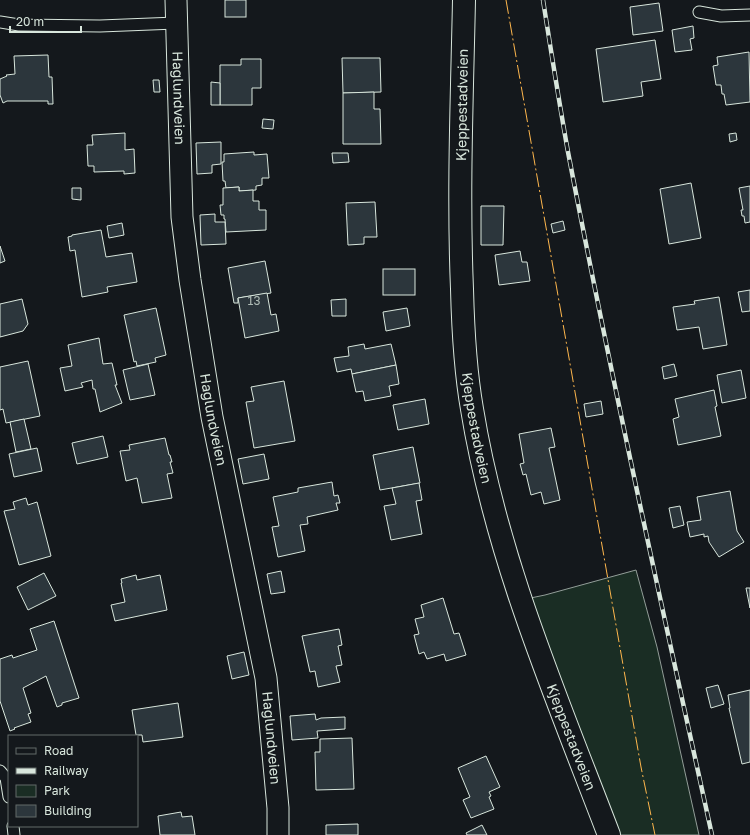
<svg xmlns="http://www.w3.org/2000/svg" width="750" height="835" font-family="'Golos Text',sans-serif">
<style>
.green{fill:#1a2d24;stroke:#939e99}
.building{fill:#2c363c;stroke:#d8e6dc}
.lines{fill:none;stroke-linecap:round;stroke-linejoin:round}
.lane-casing{stroke:#d8e6dc;stroke-width:13}
.street-casing{stroke:#d8e6dc;stroke-width:23}
.secondary-casing{stroke:#d8e6dc;stroke-width:24}
.lane{stroke:#14181c;stroke-width:11}
.street{stroke:#14181c;stroke-width:21}
.secondary{stroke:#14181c;stroke-width:22}
.rail-casing{stroke:#d8e6dc;stroke-width:4.5}
.rail{stroke:#14181c;stroke-width:3;stroke-dasharray:9;stroke-linecap:butt}
.power{stroke:#ffb74d;stroke-width:1;stroke-dasharray:14 3 2 3;stroke-linecap:butt}
.labels{text-anchor:middle;stroke-width:3;stroke-linejoin:round;paint-order:stroke}
.number-label{font-size:12px;fill:#adbab4}
.street-label{font-size:14px;fill:#d8e6dc;stroke:#14181c}
</style>
<rect width="100%" height="100%" fill="#14181c"/>
<polygon class="green" points="636,570 657,647 699,835 609,835 521,600 545,595"/>
<g class="building">
<rect x="225" y="0" width="21" height="17"/>
<polygon points="659,3 663,31 633,35 630,7"/>
<polygon points="693,26 694,38 690,39 692,50 675,52 672,30"/>
<polygon points="655,40 661,79 641,82 643,96 603,102 596,49"/>
<polygon points="749,52 750,102 726,105 724,94 722,94 721,85 716,85 713,66 718,65 717,57"/>
<polygon points="48,55 49,77 52,77 53,104 48,104 48,101 7,101 3,103 0,95 0,79 7,76 6,75 15,74 14,56"/>
<polygon points="342,58 380,58 381,92 343,93"/>
<polygon points="241,59 261,59 261,88 252,88 252,105 220,105 220,65 241,65"/>
<polygon points="153,80 159,80 160,92 154,92"/>
<polygon points="211,82 220,83 220,105 211,105"/>
<polygon points="374,92 374,109 380,109 381,144 343,144 343,93"/>
<polygon points="263,119 274,120 273,129 262,128"/>
<polygon points="125,133 125,150 134,149 135,173 124,174 124,171 94,172 94,166 88,166 87,145 93,145 92,135"/>
<polygon points="736,133 737,140 730,142 729,134"/>
<polygon points="221,142 221,164 212,165 212,173 197,174 196,143"/>
<polygon points="254,152 254,155 267,154 269,178 262,178 262,185 256,186 256,190 239,191 239,187 226,188 225,181 223,181 222,162 224,162 224,154"/>
<polygon points="332,153 348,153 349,162 333,163"/>
<polygon points="691,183 701,238 669,244 660,189"/>
<polygon points="750,186 750,222 745,223 744,216 742,216 741,210 743,210 739,188"/>
<polygon points="239,187 239,191 253,190 253,201 259,201 259,210 266,210 266,230 226,232 225,219 224,219 224,215 221,215 220,205 223,205 223,188"/>
<polygon points="72,188 81,188 81,200 72,199"/>
<polygon points="375,202 377,237 364,237 364,244 348,245 346,203"/>
<polygon points="481,206 504,206 503,245 481,245"/>
<polygon points="215,214 215,222 225,222 226,244 201,245 200,215"/>
<polygon points="563,221 565,230 553,233 551,224"/>
<polygon points="122,223 124,235 109,238 107,226"/>
<polygon points="101,230 106,257 132,253 137,282 107,287 108,292 82,297 75,250 70,251 68,237 72,236 72,235"/>
<polygon points="0,246 5,261 0,263"/>
<polygon points="520,251 522,262 527,262 530,281 499,285 495,255"/>
<polygon points="265,261 271,293 238,298 238,303 234,303 228,268"/>
<rect x="383" y="269" width="32" height="26"/>
<polygon points="750,290 750,311 742,312 738,292"/>
<polygon points="267,293 271,315 276,314 279,331 245,338 238,298"/>
<polygon points="719,297 727,345 703,349 699,327 677,330 673,307 695,304 694,301"/>
<polygon points="22,299 28,324 23,331 0,337 0,304"/>
<polygon points="346,299 346,316 332,316 331,300"/>
<polygon points="156,308 166,355 155,358 156,362 137,366 136,361 134,362 124,315"/>
<polygon points="407,308 410,326 386,331 383,312"/>
<polygon points="99,338 103,364 112,363 117,385 115,385 122,403 100,412 95,389 93,389 92,380 81,383 83,387 65,391 60,368 72,366 68,345"/>
<polygon points="364,344 365,349 391,344 396,365 352,374 351,369 337,372 334,358 349,356 348,347"/>
<polygon points="28,361 40,416 6,423 3,409 0,410 0,367"/>
<polygon points="148,364 155,395 130,400 123,370"/>
<polygon points="674,364 677,376 664,379 662,367"/>
<polygon points="396,365 399,384 389,386 391,396 365,401 363,391 356,392 352,374"/>
<polygon points="741,370 746,398 722,403 717,375"/>
<polygon points="284,381 295,441 254,448 246,402 254,401 251,387"/>
<polygon points="714,390 717,406 715,407 721,436 678,445 673,419 679,417 675,399"/>
<polygon points="425,399 429,424 398,430 393,405"/>
<polygon points="601,401 603,414 586,417 584,404"/>
<polygon points="24,419 31,449 16,452 10,422"/>
<polygon points="551,428 555,447 549,448 560,500 544,504 541,492 531,495 526,474 523,475 520,464 524,463 519,434"/>
<polygon points="103,436 108,457 77,464 72,443"/>
<polygon points="165,438 169,455 170,455 172,462 170,462 173,473 167,474 172,498 142,503 137,478 126,481 120,451 130,450 129,445"/>
<polygon points="413,447 420,483 380,490 373,455"/>
<polygon points="37,448 42,471 14,477 9,454"/>
<polygon points="264,454 269,479 243,484 238,459"/>
<polygon points="332,482 334,496 338,495 340,503 336,503 338,510 307,517 308,524 300,525 305,551 278,557 272,527 279,526 273,497 298,492 298,488"/>
<polygon points="419,483 422,500 416,501 422,534 391,540 384,506 396,504 392,488"/>
<polygon points="730,491 737,531 744,542 719,557 709,542 708,536 704,537 704,534 690,537 687,522 701,520 697,497"/>
<polygon points="26,498 28,505 37,502 51,556 19,565 4,511 15,509 13,502"/>
<polygon points="680,506 684,525 673,528 669,508"/>
<polygon points="281,571 285,592 271,594 267,574"/>
<polygon points="44,573 56,596 28,610 17,587"/>
<polygon points="136,575 137,580 160,575 167,610 115,621 111,605 125,602 121,583 122,583 121,579"/>
<polygon points="746,588 750,588 750,608"/>
<polygon points="443,598 454,634 459,633 466,655 446,661 444,654 427,659 424,652 419,654 414,635 419,634 415,619 424,617 421,605"/>
<polygon points="54,621 79,698 62,703 62,705 57,707 46,676 23,688 31,713 28,714 31,722 14,728 15,729 10,731 0,701 0,659 12,655 13,658 37,650 30,629"/>
<polygon points="339,629 342,645 338,646 342,665 336,666 340,682 318,687 315,671 310,672 302,636"/>
<polygon points="244,652 249,675 232,679 227,656"/>
<polygon points="718,685 724,704 711,708 706,688"/>
<polygon points="750,690 750,762 742,764 729,708 730,708 728,695"/>
<polygon points="178,703 183,737 143,742 142,735 136,735 132,710"/>
<polygon points="315,714 316,720 321,718 345,717 345,729 317,731 318,738 292,740 290,716"/>
<polygon points="352,738 354,789 316,790 315,752 320,752 320,739"/>
<polygon points="486,756 500,787 489,792 491,796 489,797 494,809 471,818 463,800 470,797 458,768"/>
<polygon points="181,812 182,817 192,816 195,835 160,835 158,816"/>
<polygon points="358,824 358,835 326,835 326,825"/>
<polygon points="482,825 487,835 467,835 466,833"/>
</g>
<g class="lines">
<g class="lane-casing">
<g id="lane">
<polyline points="699,12 721,16 750,15"/>
<polyline points="0,22 19,25 100,26 176,23"/>
<polyline points="0,771 6,778 9,797"/>
<polyline points="13,826 14,835"/>
</g>
</g>
<g class="street-casing">
<g id="street">
<path id="s1" d="M176,0L182,217L190,280L212,417L266,678L278,808V835"/>
</g>
</g>
<g class="secondary-casing">
<g id="secondary">
<path id="s2" d="M464,0C462,96 458,193 462,289C463,329 465,369 472,409C496,557 556,696 609,835"/>
</g>
</g>
<use href="#lane" class="lane"/>
<use href="#street" class="street"/>
<use href="#secondary" class="secondary"/>
<g class="rail-casing">
<path id="rail" d="M543,0C551,51 559,102 568,152C612,381 662,608 712,835"/>
</g>
<use href="#rail" class="rail"/>
<polyline class="power" points="506,0 641,767 655,835"/>
</g>
<g class="labels">
<g class="number-label">
<text x="254" y="305">13</text>
</g>
<g class="street-label">
<text dy="5" stroke="none"><textPath href="#s1" startOffset="98">Haglundveien</textPath></text>
<text transform="translate(462 105) rotate(-89)" y="5">Kjeppestadveien</text>
<text dy="5" stroke="none"><textPath href="#s1" startOffset="422">Haglundveien</textPath></text>
<text dy="5" stroke="none"><textPath href="#s2" startOffset="429">Kjeppestadveien</textPath></text>
<text dy="5" stroke="none"><textPath href="#s2" startOffset="753">Kjeppestadveien</textPath></text>
<text dy="5" stroke="none"><textPath href="#s1" startOffset="746">Haglundveien</textPath></text>
</g>
</g>
<rect x="8" y="735" width="130" height="92" fill="#14181c" stroke="#626a69"/>
<rect x="16" y="748" width="20" height="6" fill="#14181c" stroke="#626a69"/>
<text x="44" y="755" font-size="12" fill="#d8e6dc">Road</text>
<rect x="16" y="768" width="20" height="6" fill="#d8e6dc" stroke="#626a69"/>
<text x="44" y="775" font-size="12" fill="#d8e6dc">Railway</text>
<rect x="16" y="785" width="20" height="12" fill="#1a2d24" stroke="#626a69"/>
<text x="44" y="795" font-size="12" fill="#d8e6dc">Park</text>
<rect x="16" y="805" width="20" height="12" fill="#2c363c" stroke="#626a69"/>
<text x="44" y="815" font-size="12" fill="#d8e6dc">Building</text>
<path d="M10 26v6h71v-6" fill="none" stroke="#d8e6dc" stroke-width="2"/>
<text x="16" y="26" font-size="12" fill="#d8e6dc" stroke="#14181c" stroke-width="3" paint-order="stroke">20 m</text>
</svg>
